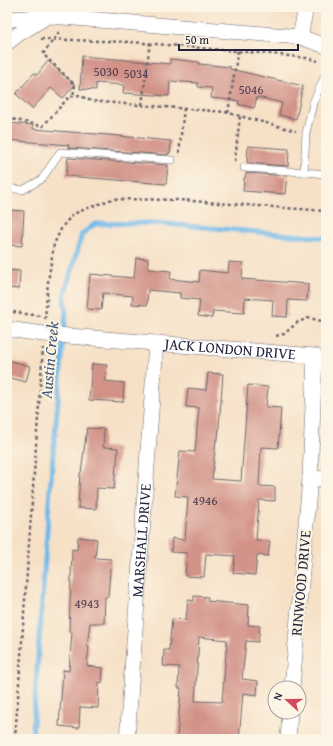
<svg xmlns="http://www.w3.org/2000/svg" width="333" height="746" font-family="'Gentium Book Plus',serif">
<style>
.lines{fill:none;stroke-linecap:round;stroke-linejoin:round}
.stream{stroke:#72b9e9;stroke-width:5}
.building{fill:#d29288;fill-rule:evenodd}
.lane-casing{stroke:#6c656c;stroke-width:8}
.street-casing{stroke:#6c656c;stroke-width:16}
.path{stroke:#6c656c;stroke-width:2.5;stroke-dasharray:3 3;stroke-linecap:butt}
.lane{stroke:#fff;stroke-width:7}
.street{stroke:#fff;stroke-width:15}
.labels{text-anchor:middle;stroke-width:4;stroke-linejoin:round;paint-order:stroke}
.number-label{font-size:13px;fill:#4e3e4e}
.street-label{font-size:15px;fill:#22223b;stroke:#fcf5e5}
.water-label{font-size:16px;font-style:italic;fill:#3e5778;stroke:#fcf5e5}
</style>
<rect width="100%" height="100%" fill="#fcf5e5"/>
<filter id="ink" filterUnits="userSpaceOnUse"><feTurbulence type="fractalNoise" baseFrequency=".025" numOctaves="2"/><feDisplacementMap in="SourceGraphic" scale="8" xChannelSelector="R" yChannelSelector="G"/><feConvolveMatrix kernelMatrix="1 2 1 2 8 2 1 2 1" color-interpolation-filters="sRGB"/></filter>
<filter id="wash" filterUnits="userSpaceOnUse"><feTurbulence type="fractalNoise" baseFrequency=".012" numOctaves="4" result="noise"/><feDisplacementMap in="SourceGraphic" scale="16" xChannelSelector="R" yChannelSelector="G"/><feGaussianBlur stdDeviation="0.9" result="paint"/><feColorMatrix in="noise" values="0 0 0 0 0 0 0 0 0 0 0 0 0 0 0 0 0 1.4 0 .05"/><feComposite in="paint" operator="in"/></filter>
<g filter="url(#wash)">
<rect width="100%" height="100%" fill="#f6e1c7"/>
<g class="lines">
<polyline class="stream" points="32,739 50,489 66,313 64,297 82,234 95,224 156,223 326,238"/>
</g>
<g id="blocks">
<g class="building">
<polygon points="82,56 170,64 170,59 199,62 199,64 230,67 230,69 303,86 296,119 279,115 282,103 257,97 254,108 238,104 239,101 211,98 212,88 198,87 198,83 170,81 169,96 123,93 124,85 96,83 96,90 80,89"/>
<polygon points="48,61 75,85 63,98 51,88 32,109 16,94 34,73 37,75"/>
<polygon points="7,123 33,125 33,129 108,135 171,141 170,153 168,153 168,155 68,148 69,145 7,140"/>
<polygon points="248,146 289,149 288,166 247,163"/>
<polygon points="68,158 168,165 166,184 66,176"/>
<polygon points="246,173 287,176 285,194 243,191 244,178 245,178"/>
<polygon points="7,210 24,211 22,246 7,245"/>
<polygon points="136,258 148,259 148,269 171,271 170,279 199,282 200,270 228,273 229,262 243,263 242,279 308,284 307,301 288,300 287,317 272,316 273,300 245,298 244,313 213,311 212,318 198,316 200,300 180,298 180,293 148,290 147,305 132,304 133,296 103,293 101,310 87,309 90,274 134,278"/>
<polygon points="7,270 20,271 19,289 7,288"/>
<polygon points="7,360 30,366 26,382 7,377"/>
<polygon points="92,364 107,365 105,381 124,383 123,402 89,400"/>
<polygon points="208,373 223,374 218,439 216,439 212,479 241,481 248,385 268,387 266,407 281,408 278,448 261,447 259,486 275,487 275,501 259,500 256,540 270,541 268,556 257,555 255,575 233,573 235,556 206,554 204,577 185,576 187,553 171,552 172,538 185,540 188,497 175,496 180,451 195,452 199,408 186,407 188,388 206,390"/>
<polygon points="87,428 104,429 103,447 118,448 117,464 116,464 114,489 97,488 96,509 78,508 80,473 81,473"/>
<polygon points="78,537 97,539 95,558 111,559 108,597 105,597 104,623 90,623 87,647 89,647 87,666 103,668 102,683 99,682 98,708 80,707 79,728 59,726 63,670 69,671 72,632 69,632 72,549 77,550"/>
<path d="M194,596L208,597L207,601L249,605L248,625L260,626L258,642L246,641L242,679L258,681L257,695L243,693L239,739H177L181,688H178L179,667L163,666L164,650H169L172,619L186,620L188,600L194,601ZM199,637L227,640L222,702L195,701Z"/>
</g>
</g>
</g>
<g filter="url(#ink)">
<use href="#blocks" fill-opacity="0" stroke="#6c656c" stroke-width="1"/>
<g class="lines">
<g class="lane-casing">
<g id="lane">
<polyline points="244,168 304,172 306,133 313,103 326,73"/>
<polyline points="304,172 326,174"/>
<polyline points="7,188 23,190 42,179 60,152 172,160"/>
</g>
</g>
<g class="street-casing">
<g id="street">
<polyline points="7,21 11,19 51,16 300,37 326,46"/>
<polyline points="300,37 306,7"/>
<polyline points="7,43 17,35 46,17"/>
<path id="s1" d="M7,329L44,334L315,356L310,478L292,688"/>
<polyline points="310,478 326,479"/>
<path id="s2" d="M127,739L156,343"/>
<polyline points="288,739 290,712"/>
</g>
</g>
<g class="path">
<polyline points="59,32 43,54 75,85 73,96"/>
<polyline points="41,39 130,42 272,54 307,58 318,61"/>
<polyline points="142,105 150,42"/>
<polyline points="228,113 238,50"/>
<polyline points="7,118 43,126 69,97 79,95 91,101 225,112 296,131"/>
<polyline points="179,153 184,108"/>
<polyline points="236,161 235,160 240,116"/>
<polyline points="7,311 40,316"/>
<polyline points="45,319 48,282 54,244 62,227 73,214 112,199 179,200 326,211"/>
<polyline points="276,336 284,334 298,322 309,318 326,322"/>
<polyline points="15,739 43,348"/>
</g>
<use href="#lane" class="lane"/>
<use href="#street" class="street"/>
</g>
</g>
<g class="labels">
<g class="number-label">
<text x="106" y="76">5030</text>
<text x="136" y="78">5034</text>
<text x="251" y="94">5046</text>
<text x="205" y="505">4946</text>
<text x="87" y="608">4943</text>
</g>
<g class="street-label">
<text dy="5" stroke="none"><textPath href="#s1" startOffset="224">JACK LONDON DRIVE</textPath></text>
<text dy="5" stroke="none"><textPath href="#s2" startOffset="199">MARSHALL DRIVE</textPath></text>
<text transform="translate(301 583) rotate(-85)" y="5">RINWOOD DRIVE</text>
</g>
<g class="water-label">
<text transform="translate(49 360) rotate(-85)" y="6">Austin Creek</text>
</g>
</g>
<rect width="333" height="746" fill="none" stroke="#fcf5e5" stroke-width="24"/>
<g transform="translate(287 700) rotate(291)"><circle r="19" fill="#fcf5e5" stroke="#a5a1a1"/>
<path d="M0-3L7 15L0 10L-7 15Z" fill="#d1495b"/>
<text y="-6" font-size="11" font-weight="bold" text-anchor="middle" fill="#22223b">N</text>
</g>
<path d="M179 44v6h119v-6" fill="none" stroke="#22223b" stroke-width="2"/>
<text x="185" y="44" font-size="12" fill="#22223b" stroke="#fcf5e5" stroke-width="3" paint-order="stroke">50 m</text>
</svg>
